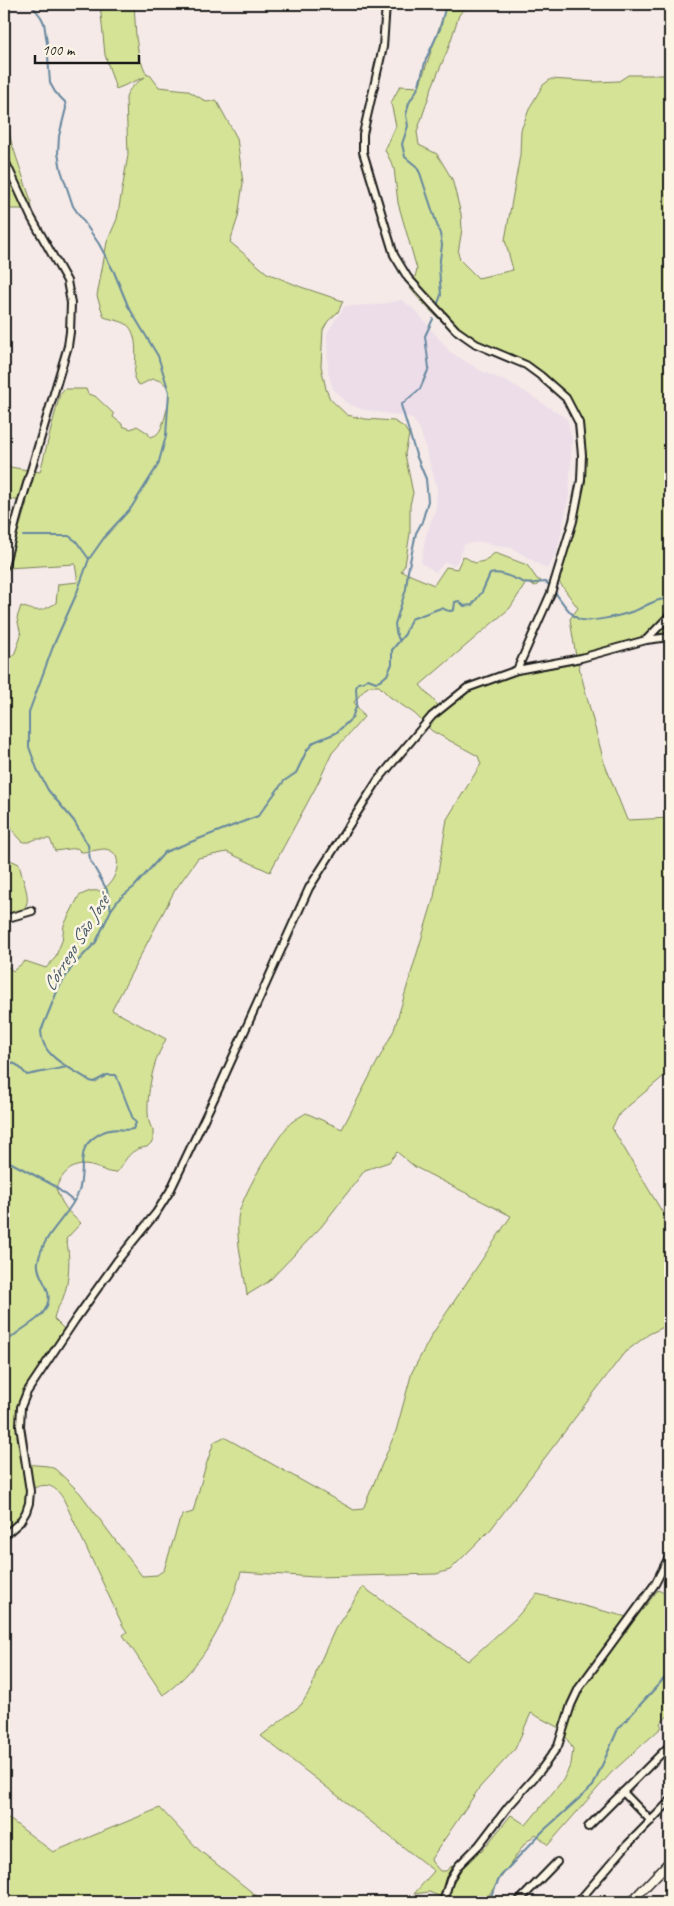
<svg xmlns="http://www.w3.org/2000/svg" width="674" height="1906" font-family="Caveat,sans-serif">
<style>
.built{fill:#ecdde9}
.green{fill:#d5e396;stroke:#788059;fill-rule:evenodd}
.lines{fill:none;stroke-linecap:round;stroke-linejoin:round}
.stream{stroke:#66879f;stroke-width:2}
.minor-casing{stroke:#1c1c1c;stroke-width:10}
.tertiary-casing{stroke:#1c1c1c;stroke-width:11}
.minor{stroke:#fcf5e5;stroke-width:6}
.tertiary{stroke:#fcf5e5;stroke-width:8}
.labels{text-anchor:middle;stroke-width:5;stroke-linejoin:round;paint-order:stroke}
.water-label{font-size:19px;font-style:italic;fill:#475a68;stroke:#fcf5e5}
</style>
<rect width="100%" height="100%" fill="#f5eae7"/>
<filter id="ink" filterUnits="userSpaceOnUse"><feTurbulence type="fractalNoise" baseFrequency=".02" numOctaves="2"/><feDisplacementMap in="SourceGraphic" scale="10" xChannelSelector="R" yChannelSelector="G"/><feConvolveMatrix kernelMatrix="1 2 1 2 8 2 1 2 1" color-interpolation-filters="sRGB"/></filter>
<g filter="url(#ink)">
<polygon class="built" points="402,300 416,311 449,351 479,370 516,386 567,419 572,439 569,496 557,552 547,569 512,548 481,542 464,544 457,562 453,565 445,562 436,572 421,563 426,535 436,508 437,488 420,429 412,418 361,409 346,403 333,388 328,373 327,333 345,306 377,305"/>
<g class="green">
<path d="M100,4H134L136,37L139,57L147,75H150L159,87L187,90L207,102L216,100L237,138L243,183L238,217L230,242L267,273L301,287L343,301L338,312L328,321L323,330L321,366L326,389L330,399L347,415L365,419L394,421L404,427L409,435L405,454L413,493L410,505V533L405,565L401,571L434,585L446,567L457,569L463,556L475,563L484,561L495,553L527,565L537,579L541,581L536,586L526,583L510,608L420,685L443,711C452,704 461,695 471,690C503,672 543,671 578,663L604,762L627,820L670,818V1071L620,1113L612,1128L670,1225V1324L649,1334L624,1353L491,1529L450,1570L436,1574L315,1577L241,1572C228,1618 204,1666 163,1695L123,1635L127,1632L123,1626L63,1498C52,1482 44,1483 27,1491C27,1509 19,1523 4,1533V963L13,971L25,961L46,968L55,958L62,941L64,925L79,896C83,894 87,892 91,891C95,890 99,892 102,890C116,883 127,852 105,849C100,849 88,852 81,852L77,848L55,851L50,839H36L29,842H23L12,830L7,814H4V661L14,655L17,647L21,635L17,618L21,606C37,612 41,612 56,603L58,584L78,582L75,564L7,568L27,502L4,498V466L40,472L60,394L64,389H86L88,394L95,396L114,414L113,417L122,424V426L131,429L137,426L148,433L150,437C153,436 155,436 157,434C161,431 162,425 164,420C168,405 177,381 152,379L140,385L137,383L134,378C135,365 140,333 126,324C122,321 109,319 104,317L97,296L107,242L117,219L128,155L126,98C128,88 137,83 145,77L116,89L105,55ZM370,686H379L390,697L415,714L432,731L478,756L481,764L447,819L434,897L394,1030L342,1129L306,1113C300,1117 291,1121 287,1127C274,1143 239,1199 238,1219C236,1244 244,1270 247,1295L268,1282L321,1227L365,1170L389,1162L397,1152L415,1167L511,1216L433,1333L412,1372L396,1431L363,1509L354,1510L224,1437L214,1442L205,1468L193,1512L183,1515L179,1522L164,1570L157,1575L142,1576L80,1493L67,1480L55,1469L48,1466L24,1464L18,1418L25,1390L66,1331L54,1319C55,1310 60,1306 63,1298C69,1284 71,1254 66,1239L81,1223C68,1213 61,1203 56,1188C64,1169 77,1160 98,1168C104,1170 110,1174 117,1172C127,1159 129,1149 147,1147L153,1141V1130C143,1119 150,1079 155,1064C157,1056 162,1047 166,1039L112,1010L175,890L198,858L227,852L270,872L317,785L332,753L364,717L354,702L365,689Z"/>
<path d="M447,4H469L459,15L448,49L432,87L417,132L419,145L437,154L452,179L461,214L462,229L458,253L460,260L478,278L513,270L505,240L520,155L521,130L530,107L543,85L551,79L596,82L619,81L628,75H670V634L576,657L570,619L578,608L554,575C574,542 575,522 579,485C582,467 581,438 577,421C571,397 537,371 515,362C505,358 493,356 483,350C455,335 429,312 409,287L413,285L417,269L398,203L394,168L385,150L396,126L391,103L400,86L419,87Z"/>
<polygon points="4,104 11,141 31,201 32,209 4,209"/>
<path d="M4,851L8,859L19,864C20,868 21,872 22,876C29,898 34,912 4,917Z"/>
<path d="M363,1587L468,1661L515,1619L537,1594L635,1619L658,1590L670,1596V1714L660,1723L662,1727L611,1773L548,1845L536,1834L525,1843L484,1902H442L441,1897L429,1892L414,1894L434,1871L261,1736L301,1705L312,1687L317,1669L335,1629ZM531,1713L561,1729L573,1749L571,1764L563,1780L526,1825L511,1815L481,1852L479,1848L470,1850L446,1871H440L432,1862L431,1859L480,1787L515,1749Z"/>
<polygon points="160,1808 199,1850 264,1902 4,1902 4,1815 53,1852"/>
</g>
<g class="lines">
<g class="stream">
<polyline points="31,4 41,17 44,23 47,43 50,83 55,92 65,102 66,108 59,136 58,153 61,170 73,206 99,244 114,272 128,306 158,356 169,392 166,436 158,465 131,508 106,535 89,559 76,595 54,644 29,712 29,747 37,769 48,790 74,821 88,845 90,860 107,890 111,910"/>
<polyline points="447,8 453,4"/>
<polyline points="437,306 441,295 439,267 442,245 440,234 420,173 416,166 405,157 402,144 408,126 406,115 409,103 418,88 426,59 440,29 446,4"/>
<polyline points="23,536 69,536 76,541 89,559"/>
<polyline points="4,537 11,536"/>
<polyline points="399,640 396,632 395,624 406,589 408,571 416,533 422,522 428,501 426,479 416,455 401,405 420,389 429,368 425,336 433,319"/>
<polyline points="4,1054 10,1062 17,1065 27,1075 67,1067"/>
<polyline points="4,1159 53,1185 73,1201"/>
<path d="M4,1346C16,1327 44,1323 48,1302C52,1287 36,1277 38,1262C44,1231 68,1219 79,1191C84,1176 79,1153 88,1143C93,1137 103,1131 110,1130C118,1128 125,1131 133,1129L136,1123L133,1119L116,1075H107L94,1082L90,1081C71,1067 42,1059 41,1031L58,989L72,967L96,942L111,910L119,899L134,887L165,852L258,816L284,781L296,773L307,750L314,742L336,733L352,718L357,704L356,688L358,683L363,682L368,679L376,682L380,681L387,675L392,664V650L405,634L411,619L441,608C446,609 448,613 454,610L455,602L459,601L464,606L472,605L482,592L490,574C501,571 515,579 525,583C531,585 539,582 546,582C558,593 564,609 577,618C585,625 623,615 634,611C645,607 659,596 670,600"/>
<polyline points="486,1902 491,1896 500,1877 521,1854 543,1831 593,1786 618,1729 670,1672"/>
</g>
<g class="minor-casing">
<g id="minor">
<polyline points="386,4 383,47 363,134 363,152 394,255 408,278 456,330 476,344 526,365 541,376 566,398 579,423 582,455 581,480 573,521 551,593 517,670"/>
<polyline points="4,154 6,163 31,217 67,281 71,303 70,332 68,346 18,514 4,567"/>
<polyline points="646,640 670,615"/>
<polyline points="4,919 32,911"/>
<polyline points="4,1536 20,1522 26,1512 29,1503 30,1491 20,1426 21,1407 27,1392 75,1320 117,1261 156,1213 170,1191 219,1088 309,888 378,780 432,716 467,688 517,670 581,658 646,640 670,637"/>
<polyline points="623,1792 651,1821"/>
<polyline points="588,1827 670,1745"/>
<polyline points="443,1902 450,1879 458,1866 479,1845 508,1807 540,1771 558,1746 571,1705 579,1688 655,1584 670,1555"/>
<polyline points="518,1902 557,1862"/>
<polyline points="578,1902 627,1845 670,1801"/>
</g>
</g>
<g class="tertiary-casing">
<polyline id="tertiary" points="631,1902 670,1861"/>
</g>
<use href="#minor" class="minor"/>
<use href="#tertiary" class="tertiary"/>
</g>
</g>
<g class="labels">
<g class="water-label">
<text transform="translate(75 943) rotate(-58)" y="7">Córrego São José</text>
</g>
</g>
<rect width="674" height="1906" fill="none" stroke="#fcf5e5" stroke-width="20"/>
<rect x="10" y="10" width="654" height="1886" fill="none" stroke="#1c1c1c" stroke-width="2" filter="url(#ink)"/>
<path d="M35 55v8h104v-8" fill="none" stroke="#1c1c1c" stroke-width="2.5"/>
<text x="42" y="55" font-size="15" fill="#1c1c1c" stroke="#fcf5e5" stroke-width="4" paint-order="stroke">100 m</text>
</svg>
